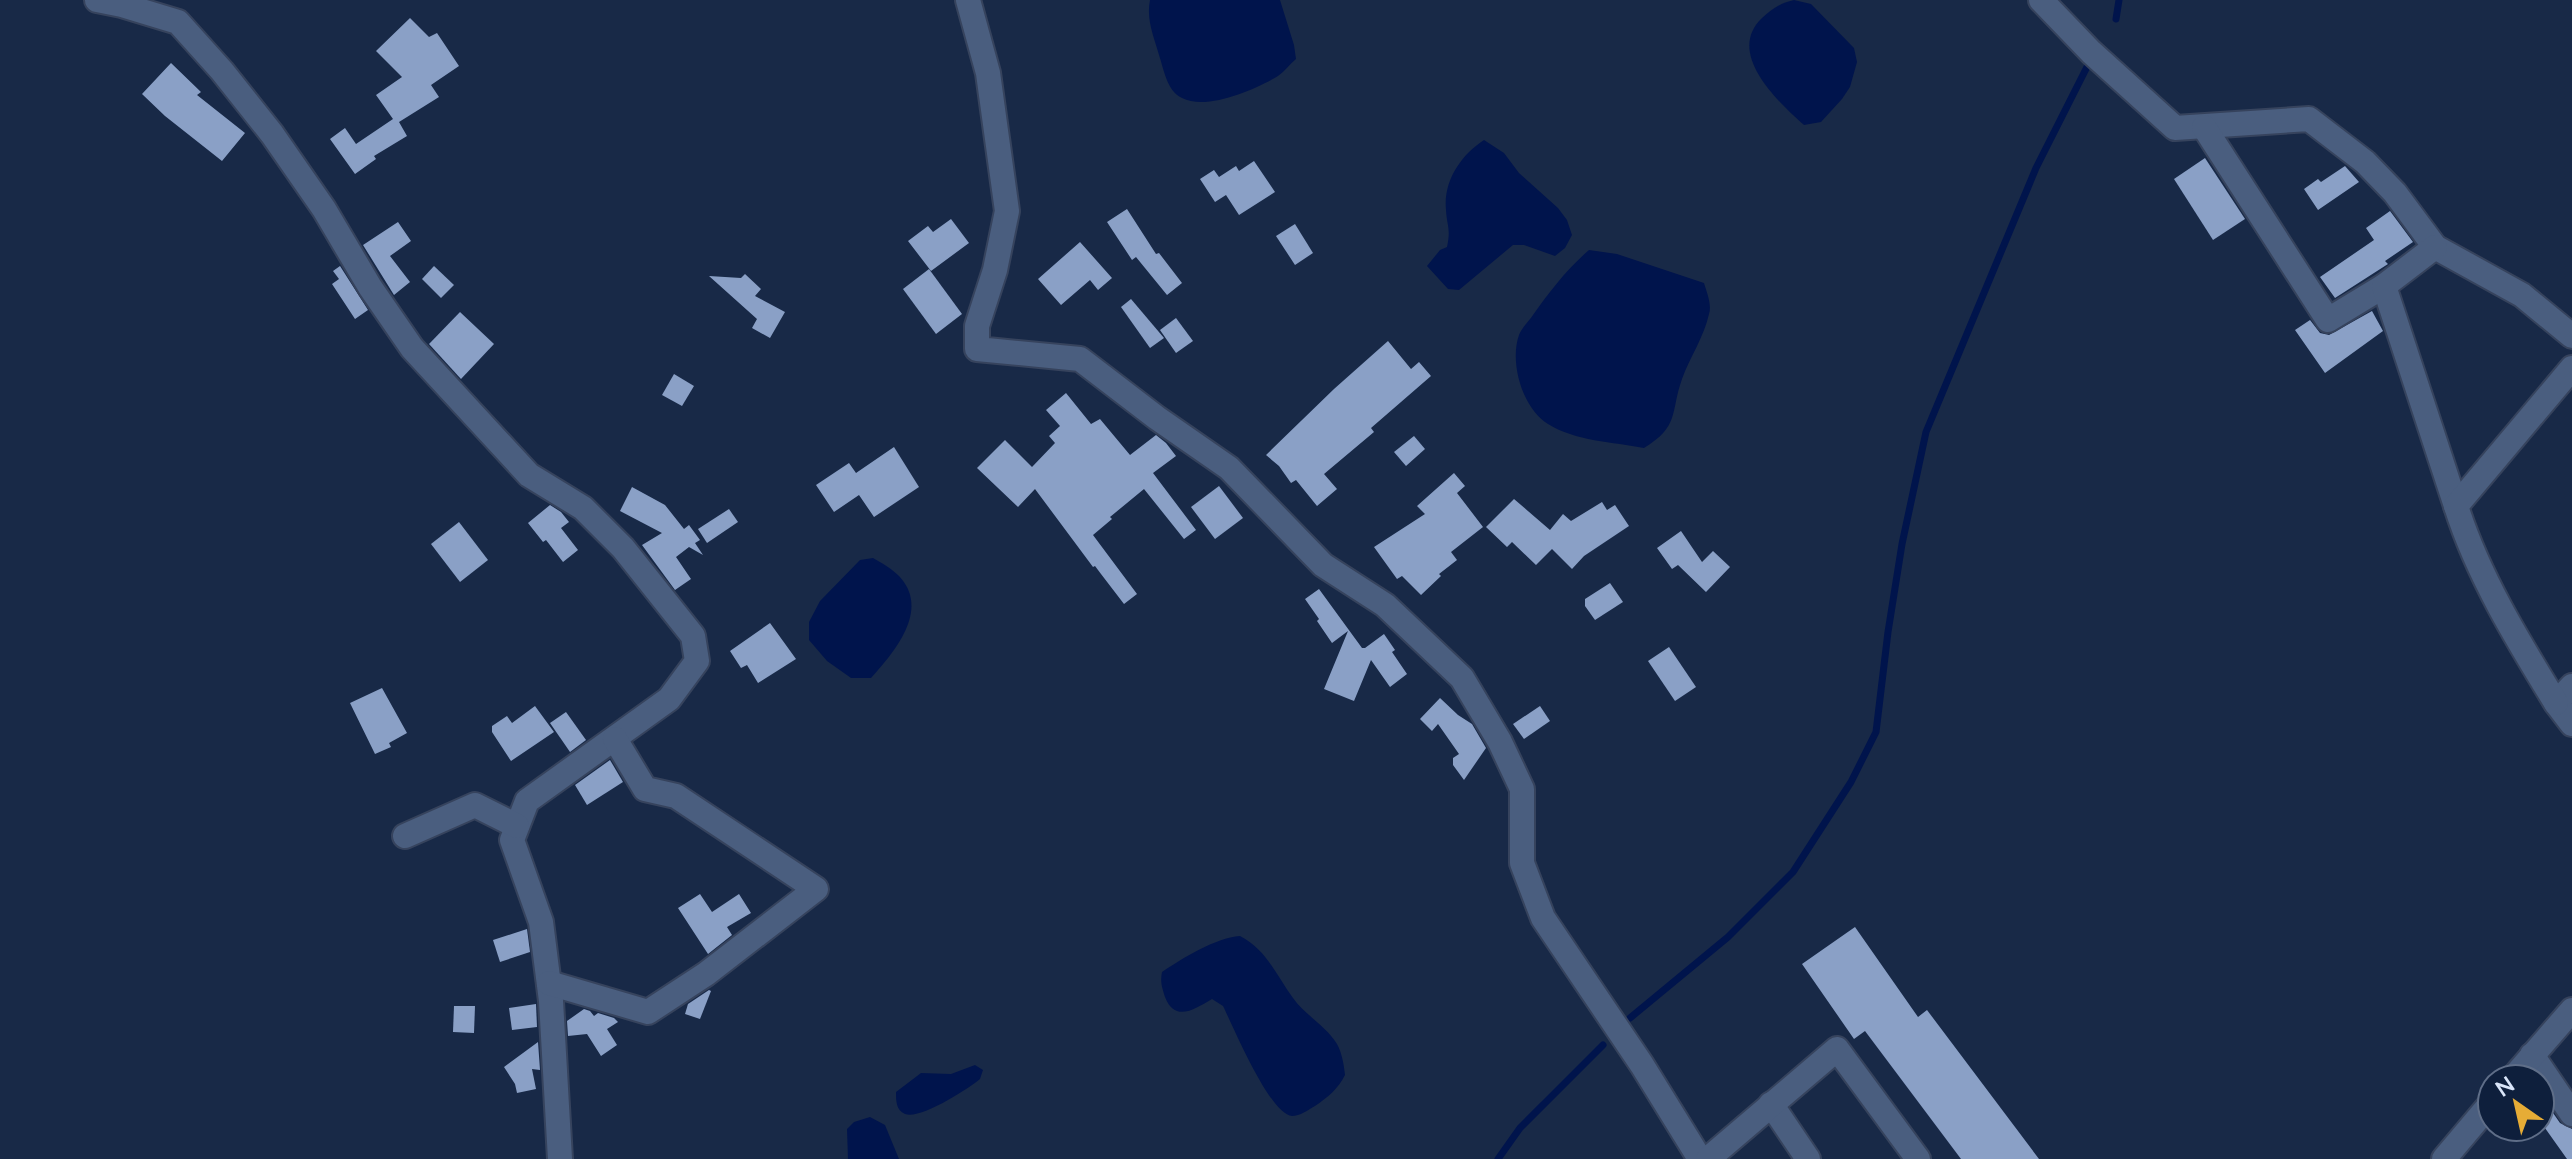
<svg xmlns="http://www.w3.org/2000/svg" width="2572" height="1159" font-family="Lato,sans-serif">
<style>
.water{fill:#00144c}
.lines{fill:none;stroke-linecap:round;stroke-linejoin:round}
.stream{stroke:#00144c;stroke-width:7}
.building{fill:#8aa0c6}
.minor-casing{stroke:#36435d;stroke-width:28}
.minor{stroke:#4a5e7f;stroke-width:24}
</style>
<rect width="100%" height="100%" fill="#182947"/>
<g class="water">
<path d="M1150,0H1280L1294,45L1296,59C1290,64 1285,71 1278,76C1256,89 1207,111 1182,98C1167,91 1164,70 1159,55C1154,37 1146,20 1150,0Z"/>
<path d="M1794,0L1811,4L1854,48L1857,62L1850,87L1842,99L1821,122L1804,125C1778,102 1725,53 1762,18C1772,9 1780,3 1794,0Z"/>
<path d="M1484,140L1504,153L1519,173L1558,208L1567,220L1572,235L1565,248L1555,256L1524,245H1513L1459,290L1448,289L1427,266L1440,250L1447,247C1451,228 1447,227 1446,210C1443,181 1461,155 1484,140Z"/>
<path d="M1589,250L1617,254L1704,283C1707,293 1712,305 1709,314C1704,337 1690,357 1682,379C1670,413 1680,426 1644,448C1613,442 1575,441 1548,424C1523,409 1509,363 1519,335C1521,329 1529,321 1533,315C1550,291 1567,269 1589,250Z"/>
<path d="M873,558C882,563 892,569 899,576C931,610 894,652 871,678H851L827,661L809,640V622L820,601L860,560Z"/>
<path d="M1240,936C1267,950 1276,975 1293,998C1305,1015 1326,1026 1337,1044C1342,1053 1344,1065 1345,1075C1338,1089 1328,1097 1315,1106C1308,1110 1300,1116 1292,1116C1270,1115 1233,1026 1223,1006L1212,999C1195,1009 1175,1023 1165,997C1162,987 1160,982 1162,972C1183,958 1215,938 1240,936Z"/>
<path d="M975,1065L983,1070L980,1079C968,1089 920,1120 905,1114C896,1110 896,1101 896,1092L921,1073L951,1074Z"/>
<polygon points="870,1117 885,1125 899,1159 848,1159 847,1129 854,1122"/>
</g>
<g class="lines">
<g class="stream">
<polyline points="2116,19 2119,0"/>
<polyline points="1630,1018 1728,937 1793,872 1851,782 1876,732 1888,632 1902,544 1926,432 2036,168 2092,57"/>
<polyline points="1498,1159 1520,1128 1603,1045"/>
</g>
</g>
<g class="building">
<polygon points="410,18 429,37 437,33 459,66 431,85 439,97 399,122 407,136 374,156 376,159 355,174 330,139 345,128 356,144 393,119 376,95 402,77 376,51"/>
<polygon points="171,63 201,92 197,95 245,133 222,161 165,116 142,94"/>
<polygon points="2205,158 2245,219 2213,240 2174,179"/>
<polygon points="1254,161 1275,192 1239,215 1226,195 1215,202 1200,179 1214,170 1219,177 1236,166 1239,171"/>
<polygon points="2345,166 2359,182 2318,210 2304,189 2318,179 2321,182"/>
<polygon points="1127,209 1156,254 1159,253 1182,283 1167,295 1136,257 1132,260 1107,222"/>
<polygon points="2390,211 2413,242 2385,261 2388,264 2335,298 2320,277 2374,240 2366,228"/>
<polygon points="951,219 969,243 931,271 908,241 928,226 933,232"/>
<polygon points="398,222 411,241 390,256 410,282 394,295 363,245"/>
<polygon points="1295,224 1313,253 1295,265 1276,236"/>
<polygon points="1080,242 1112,278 1098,290 1090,280 1061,305 1038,279"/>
<polygon points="340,266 368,310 355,319 332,284 339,279 333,271"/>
<polygon points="434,266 454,285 441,298 422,279"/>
<polygon points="929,269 962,314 936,334 903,289"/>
<polygon points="745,274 761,289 755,296 785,312 770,338 752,328 757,319 709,276 741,278"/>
<polygon points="1131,299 1164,338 1150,348 1121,307"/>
<polygon points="2372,311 2383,331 2325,373 2295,330 2310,320 2320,333 2329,335"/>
<polygon points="460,312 494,344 461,379 429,344"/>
<polygon points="1176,318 1193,341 1176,353 1160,330"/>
<polygon points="1388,341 1411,369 1419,362 1431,376 1371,428 1374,432 1324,474 1337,489 1317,506 1296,480 1291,483 1279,466 1266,455 1334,389"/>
<polygon points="674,374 694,386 682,406 662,395"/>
<polygon points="1066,393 1091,424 1100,419 1130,455 1156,435 1166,443 1176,456 1153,473 1196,530 1184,539 1144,489 1110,517 1112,519 1093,535 1137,594 1124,604 1101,574 1095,566 1093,567 1035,489 1018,507 977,468 1005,440 1032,467 1055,443 1049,436 1060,426 1046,410"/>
<polygon points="1414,436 1425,449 1406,466 1394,452"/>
<polygon points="894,447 919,487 874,517 859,495 834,512 816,485 849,463 856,473"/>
<polygon points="1454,473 1465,486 1457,493 1483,527 1451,552 1457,560 1439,574 1441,576 1421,595 1402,576 1397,579 1374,547 1425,514 1417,506"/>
<polygon points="1219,486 1243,518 1215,539 1191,507"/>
<polygon points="632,487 665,505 684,529 689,525 700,540 695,543 703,555 689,547 676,557 691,579 675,590 642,545 662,533 620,511"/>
<polygon points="1514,499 1550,530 1563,514 1571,521 1602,502 1607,510 1615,505 1629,526 1584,556 1572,569 1552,549 1536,565 1512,542 1507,547 1486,527"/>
<polygon points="550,505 561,512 569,522 561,528 578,550 563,562 546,540 543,542 528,523"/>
<polygon points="729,509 738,522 707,543 698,529"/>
<polygon points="459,522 488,560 460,582 431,544"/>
<polygon points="1681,531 1702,562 1713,551 1730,567 1706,592 1678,565 1672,569 1657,548"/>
<polygon points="1610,583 1623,602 1595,620 1585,606 1585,599"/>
<polygon points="1319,589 1362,648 1365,648 1384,634 1395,650 1392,652 1407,674 1390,687 1371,660 1354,701 1324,689 1348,631 1332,643 1317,621 1319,619 1305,599"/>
<polygon points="770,623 796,659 758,683 747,665 741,668 730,651"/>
<polygon points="1669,647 1696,687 1675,701 1648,661"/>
<polygon points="382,688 407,733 389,743 391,747 375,754 350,703"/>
<polygon points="1440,698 1458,715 1472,724 1486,748 1464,780 1453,765 1453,758 1459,754 1438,724 1432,731 1420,719"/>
<polygon points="535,706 554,732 511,761 492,732 492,726 507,716 512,723"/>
<polygon points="1540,706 1550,721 1524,739 1513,724"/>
<polygon points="566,712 586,740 570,752 550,723"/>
<polygon points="610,760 623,782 587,805 575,785"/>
<polygon points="700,894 712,912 739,894 751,913 727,927 732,935 708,954 678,908"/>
<polygon points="1855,927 1918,1017 1927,1010 2039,1159 1961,1159 1865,1031 1854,1039 1802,964"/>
<polygon points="527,929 530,952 500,962 493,940"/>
<polygon points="709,990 711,991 700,1019 685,1014 688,1004"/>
<polygon points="536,1004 537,1027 512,1030 509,1008"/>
<polygon points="454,1006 475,1006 474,1033 453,1032"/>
<polygon points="584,1009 590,1011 594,1016 598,1013 614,1018 618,1022 607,1029 617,1045 601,1056 587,1034 568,1036 567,1021"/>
<polygon points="538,1042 540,1070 532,1069 536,1089 517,1093 515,1084 504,1067"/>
<polygon points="2544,1100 2560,1123 2572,1129 2572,1159 2567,1159 2540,1121 2540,1103"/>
</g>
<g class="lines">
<g class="minor-casing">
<g id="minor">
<polyline points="97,0 122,5 178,22 222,71 272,134 324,209 370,287 412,348 529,475 583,508 623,548 693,636 697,661 669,699 527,801 512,840 541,922 551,1001 560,1159"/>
<polyline points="968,0 988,73 1007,211 995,270 977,326 977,349 1080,359 1157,418 1229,468 1323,565 1385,605 1462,678 1500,742 1522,789 1522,863 1543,918 1642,1065 1700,1159"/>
<polyline points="2041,0 2091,52 2175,128 2309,119 2365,162 2395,193 2435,247 2522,295 2572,336"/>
<polyline points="2204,127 2328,320 2384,286"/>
<polyline points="2435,247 2384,286 2456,506"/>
<polyline points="2572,686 2556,703 2572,724"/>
<path d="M2556,703C2518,641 2478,576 2456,506L2572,368"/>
<polyline points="405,836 475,805 517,826"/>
<polyline points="549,983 648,1012 706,974 816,889 676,796 645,789 615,739"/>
<polyline points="2532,1055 2572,1114"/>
<polyline points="2512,1079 2572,1010"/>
<polyline points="1771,1104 1808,1159"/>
<polyline points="1708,1159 1837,1049 1918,1159"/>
<polyline points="2444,1159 2492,1102"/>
</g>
</g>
<use href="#minor" class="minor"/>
</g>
<g transform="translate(2516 1103) rotate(326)"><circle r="38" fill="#0e1f3c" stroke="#5f6e88" stroke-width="2"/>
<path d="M0-6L14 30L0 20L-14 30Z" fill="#e6ac36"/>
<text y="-12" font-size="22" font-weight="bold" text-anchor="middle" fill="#d9e5f9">N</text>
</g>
</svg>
